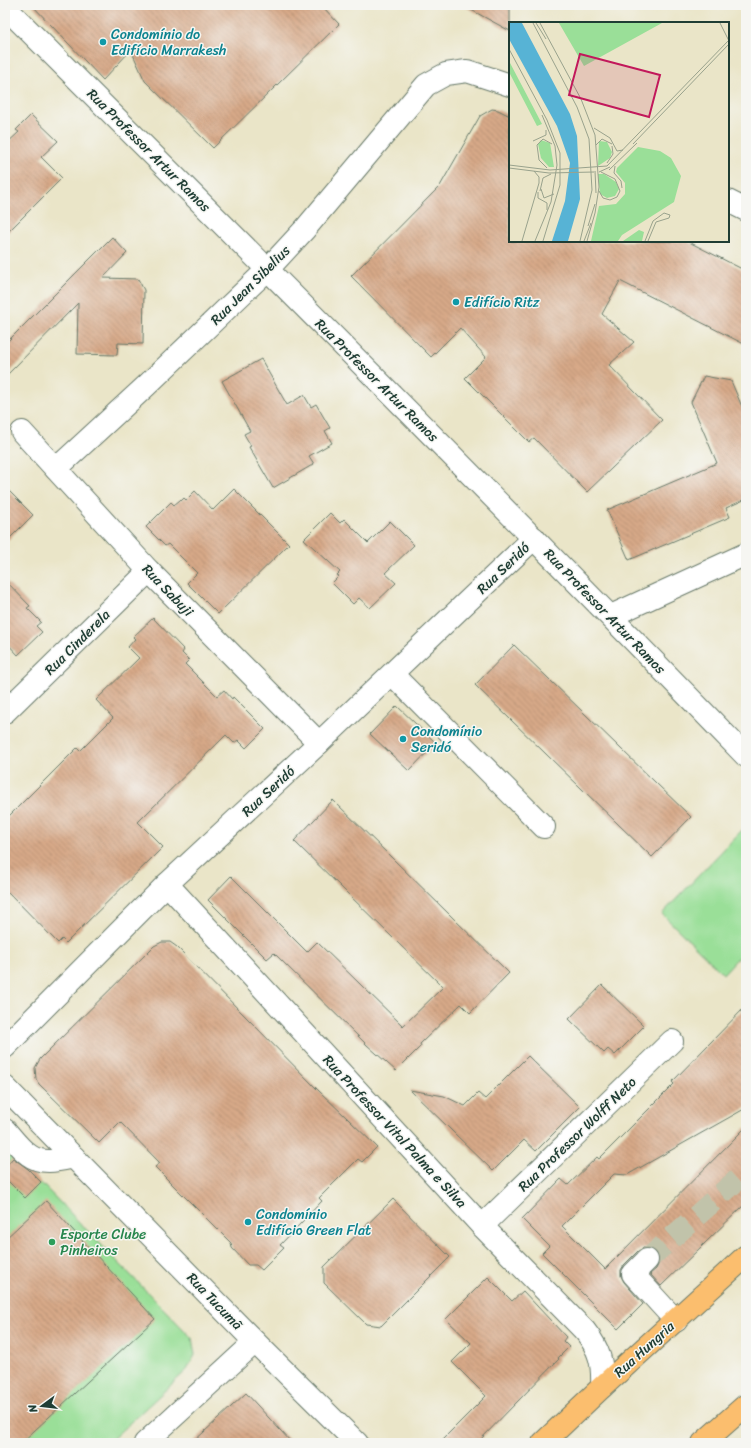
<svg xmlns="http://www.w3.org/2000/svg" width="751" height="1448" font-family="Sriracha,sans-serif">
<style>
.grass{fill:#9adf98;stroke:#5c8e66}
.building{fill:url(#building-back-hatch)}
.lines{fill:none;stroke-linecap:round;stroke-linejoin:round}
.minor-tunnel{stroke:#c1c3aa;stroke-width:22;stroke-dasharray:22 11;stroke-linecap:butt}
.minor-casing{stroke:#667868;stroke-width:24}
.highway-casing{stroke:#667868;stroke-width:24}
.minor{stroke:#fff;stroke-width:22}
.highway{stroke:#fbbe6e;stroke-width:22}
.culture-dot{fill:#0f9aa8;stroke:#f6f6f2;stroke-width:1.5}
.leisure-dot{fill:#2e9e5b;stroke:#f6f6f2;stroke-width:1.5}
.labels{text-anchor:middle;stroke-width:3;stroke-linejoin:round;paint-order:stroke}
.culture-label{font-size:14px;fill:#0d838f;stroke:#f6f6f2;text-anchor:start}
.street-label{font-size:14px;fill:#1f3d34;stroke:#f6f6f2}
.leisure-label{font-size:14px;fill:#27864d;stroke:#f6f6f2;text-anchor:start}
.inset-road{fill:none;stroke:#99a28d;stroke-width:1}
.view{fill:#c2185b;fill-opacity:0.15;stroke:#c2185b;stroke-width:2}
.inset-edge{fill:none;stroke:#1f3d34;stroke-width:2}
</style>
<defs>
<pattern id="building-back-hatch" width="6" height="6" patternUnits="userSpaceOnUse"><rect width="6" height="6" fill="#d7a988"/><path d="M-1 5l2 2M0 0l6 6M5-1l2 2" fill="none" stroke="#ae8b70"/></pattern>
</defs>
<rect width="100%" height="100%" fill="#f6f6f2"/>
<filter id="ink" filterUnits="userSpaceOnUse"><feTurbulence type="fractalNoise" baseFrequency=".025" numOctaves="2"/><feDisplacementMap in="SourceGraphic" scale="8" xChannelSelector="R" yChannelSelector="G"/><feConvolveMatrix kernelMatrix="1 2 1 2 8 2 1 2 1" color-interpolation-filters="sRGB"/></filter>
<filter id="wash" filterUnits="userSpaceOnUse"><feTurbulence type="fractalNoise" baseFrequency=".012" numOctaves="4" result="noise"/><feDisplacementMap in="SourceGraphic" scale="16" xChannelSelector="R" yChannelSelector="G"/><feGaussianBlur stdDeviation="0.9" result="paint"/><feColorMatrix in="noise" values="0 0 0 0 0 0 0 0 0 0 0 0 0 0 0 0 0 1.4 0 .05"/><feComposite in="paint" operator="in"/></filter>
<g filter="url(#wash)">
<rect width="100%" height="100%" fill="#eae5c8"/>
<g class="grass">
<polygon points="742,830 746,833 746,949 723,974 662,914"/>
<polygon points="5,1146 192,1338 195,1355 187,1370 108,1443 5,1443"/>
</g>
<g id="blocks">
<g class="building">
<polygon points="32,5 321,5 339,24 213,148 145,81 131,50 103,80"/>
<polygon points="462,5 510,5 510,31"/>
<polygon points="492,109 498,110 510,116 510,241 687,241 746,271 746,345 620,281 602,314 634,342 609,365 662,420 587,492 534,438 529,442 465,378 486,357 460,328 431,357 351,276 440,186 480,116"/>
<polygon points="31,115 58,141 41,157 62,178 5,235 5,145 19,132 16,130"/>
<polygon points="112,237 127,253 103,278 138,279 144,290 143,344 118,343 117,355 77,354 78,303 5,377 5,344"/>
<polygon points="261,359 287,405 304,395 311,407 316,404 330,428 325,431 332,443 309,456 314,464 273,488 249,447 251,446 244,434 250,431 222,381"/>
<polygon points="704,376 731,381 746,416 746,499 726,508 730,517 629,560 607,510 717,463 691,402"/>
<polygon points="5,487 33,515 5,543"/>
<polygon points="234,489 289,544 218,614 187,583 197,573 168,544 165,546 146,527 171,502 174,505 180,500 181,501 184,498 186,500 195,491 213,510"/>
<polygon points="330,513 340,523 344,519 368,543 390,521 414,545 385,573 396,583 370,608 359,598 353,604 332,583 339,576 337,575 340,572 304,539"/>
<polygon points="5,580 30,606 27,608 41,622 36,626 42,632 18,655 5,641"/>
<polygon points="153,618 184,650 182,653 189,660 185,664 217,696 224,690 232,699 233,697 265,729 246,748 238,740 234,743 226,735 138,822 163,847 66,943 62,939 58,943 5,889 5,820 77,748 80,751 113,718 96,700 139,658 128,647 135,639 133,637"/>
<polygon points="514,645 691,817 652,857 475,685"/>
<polygon points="397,706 436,743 409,771 370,734"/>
<polygon points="333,800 509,973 470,1013 461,1004 420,1044 421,1046 396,1071 367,1045 274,953 267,959 208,900 231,876 307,952 317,942 403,1026 443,987 294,841"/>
<polygon points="162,942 170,942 177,947 318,1090 377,1147 362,1162 358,1159 319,1198 322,1201 280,1245 284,1248 262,1270 256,1265 248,1265 232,1248 231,1243 155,1167 160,1163 120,1122 99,1143 39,1084 36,1079 35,1068 40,1059 154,946"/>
<polygon points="602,985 644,1026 615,1055 608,1049 604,1053 569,1019"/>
<polygon points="746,1006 746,1108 627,1175 614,1174 562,1226 605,1269 746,1127 746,1203 661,1286 650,1274 656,1269 659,1263 659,1257 656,1251 650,1248 643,1248 638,1251 624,1265 621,1270 621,1276 624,1282 643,1304 618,1329 542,1253 549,1246 522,1219 561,1179 568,1185 597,1157 599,1159 674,1084 672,1082"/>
<polygon points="528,1056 580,1107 536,1151 524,1140 493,1171 410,1090 444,1096 465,1106 478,1093 485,1099"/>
<polygon points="13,1158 28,1169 41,1182 25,1198 5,1178 5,1167"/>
<polygon points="393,1199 450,1257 381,1326 366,1324 324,1283 324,1267"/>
<polygon points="46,1201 155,1319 21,1443 5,1443 5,1239"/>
<polygon points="488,1277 512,1301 523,1291 566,1337 563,1341 569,1347 558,1358 559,1359 477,1443 439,1443 486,1396 452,1362 471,1343 446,1319"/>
<polygon points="246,1393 292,1443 192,1443 217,1420"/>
</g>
</g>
</g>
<g filter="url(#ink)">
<use href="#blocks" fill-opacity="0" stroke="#667868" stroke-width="1"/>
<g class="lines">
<polyline class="minor-tunnel" points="647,1260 746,1172"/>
<g class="minor-casing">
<g id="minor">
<path d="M5,7C254,255 502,504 746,756"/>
<polyline points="728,201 746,210"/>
<polyline points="22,432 149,571 319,743"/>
<polyline points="56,469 146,386 268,269 305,229 426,85 446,74 467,71 510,85"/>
<polyline points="611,616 746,554"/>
<polyline points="392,674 544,827"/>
<polyline points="5,712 149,571"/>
<path d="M167,884L482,1226L585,1331C600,1350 603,1363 602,1387"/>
<polyline points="5,1047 167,884 319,743 534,538"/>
<polyline points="5,1087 255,1342 357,1443"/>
<path d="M5,1130C12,1138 20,1149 29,1155C42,1165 60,1160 74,1157"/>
<polyline points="482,1226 672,1041"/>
<polyline points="647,1260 633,1274 676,1321"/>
<polyline points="145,1443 255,1342"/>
</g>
</g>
<g class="highway-casing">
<g id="highway">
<polyline points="543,1443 602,1387 746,1256"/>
<polyline points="703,1443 746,1405"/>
</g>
</g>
<use href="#minor" class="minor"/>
<use href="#highway" class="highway"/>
</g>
</g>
<g class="culture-dot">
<circle cx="103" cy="42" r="4"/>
<circle cx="456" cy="302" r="4"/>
<circle cx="403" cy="739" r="4"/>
<circle cx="248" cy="1222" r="4"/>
</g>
<circle class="leisure-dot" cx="52" cy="1242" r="4"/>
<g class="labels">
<g class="culture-label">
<text x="111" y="39">Condomínio do<tspan x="111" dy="16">Edifício Marrakesh</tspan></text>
<text x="464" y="307">Edifício Ritz</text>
<text x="411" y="736">Condomínio<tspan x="411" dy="16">Seridó</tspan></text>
<text x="256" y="1219">Condomínio<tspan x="256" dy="16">Edifício Green Flat</tspan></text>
</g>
<g class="street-label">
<text transform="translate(149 150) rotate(45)" y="5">Rua Professor Artur Ramos</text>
<text transform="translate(250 285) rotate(-45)" y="5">Rua Jean Sibelius</text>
<text transform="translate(377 380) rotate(45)" y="5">Rua Professor Artur Ramos</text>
<text transform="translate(503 568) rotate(-44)" y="5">Rua Seridó</text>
<text transform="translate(168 590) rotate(46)" y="5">Rua Sabuji</text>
<text transform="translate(605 611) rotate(46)" y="5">Rua Professor Artur Ramos</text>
<text transform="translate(77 642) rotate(-45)" y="5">Rua Cinderela</text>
<text transform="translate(268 791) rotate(-43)" y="5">Rua Seridó</text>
<text transform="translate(395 1131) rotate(47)" y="5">Rua Professor Vital Palma e Silva</text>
<text transform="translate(577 1134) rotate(-44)" y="5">Rua Professor Wolff Neto</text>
<text transform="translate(215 1301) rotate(46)" y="5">Rua Tucumã</text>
<text transform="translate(644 1349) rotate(-42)" y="5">Rua Hungria</text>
</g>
<g class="leisure-label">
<text x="60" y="1239">Esporte Clube<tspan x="60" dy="16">Pinheiros</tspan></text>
</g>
</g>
<g transform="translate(509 22)">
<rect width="220" height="220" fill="#eae5c8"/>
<path d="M50,1H153L75,44ZM0,39L33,102L28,104L0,50Z" fill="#9adf98"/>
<path d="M32,118L41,121L45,145H40L32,136L29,122ZM90,119L98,120L103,130L101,136L89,144ZM129,125L151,129L162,136L172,154L165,180L113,213L109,219H82L90,184L107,182L116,172V161L107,150L108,146ZM89,152H95L107,160L110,167L106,174L98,176L91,172ZM130,208L135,210L133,219H114Z" fill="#9adf98"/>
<path d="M0,1H13L61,92L68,114L71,177L59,219H43L56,179L61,141L48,104L0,17Z" fill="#57b3d5"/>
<path class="inset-road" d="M24,1L68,85L80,117L83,168L71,219M27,1L37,17M31,1L72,77L86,113L90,165L86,191L78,219M211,1L220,19M0,27L38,98L51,131V163L34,219M85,106L101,116L108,129L114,128M24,119L37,113V108M124,122L220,22M87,123L93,117L103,122M98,141L104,132L103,124M0,143L41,148L98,144L220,18M106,144L105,151L112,159L113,166M0,146L40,151L85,150M38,146L30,138L28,123L34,117L43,122M100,148L128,121M86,149L87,171M90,150L101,145M32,167L35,176L45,172M31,169L34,156L42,152M90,169L94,176L101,178L108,175L111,169L106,157L92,150M29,170V176L38,181V188M79,204L86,182M13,219L30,161V155L25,149M26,219L42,180L48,143L46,124L33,93M75,219L82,201M136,219L144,199L155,191L161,193L160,196L147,200L139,219"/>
<path class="view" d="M71,32L151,53L140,95L60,73Z"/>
<rect width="220" height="220" class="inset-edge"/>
</g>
<rect width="751" height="1448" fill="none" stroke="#f6f6f2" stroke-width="20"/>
<g transform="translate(42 1406) rotate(255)" stroke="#f6f6f2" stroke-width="3" paint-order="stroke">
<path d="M0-3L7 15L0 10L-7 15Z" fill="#1f3d34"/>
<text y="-6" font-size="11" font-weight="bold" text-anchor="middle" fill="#1f3d34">N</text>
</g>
</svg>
